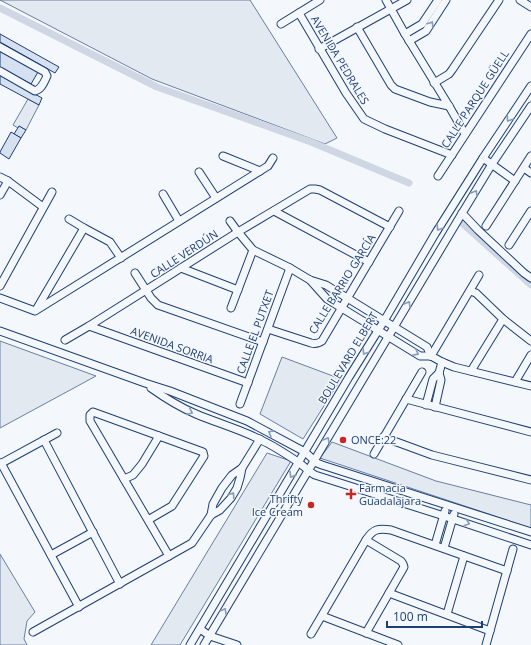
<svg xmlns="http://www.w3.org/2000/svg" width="531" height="645" font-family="'Open Sans',sans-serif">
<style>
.green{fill:#e3e9f0;stroke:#687fa3}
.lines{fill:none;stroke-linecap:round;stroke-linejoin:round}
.canal{stroke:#cfd7e4;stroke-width:7}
.building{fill:#d5e0f0;stroke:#1d3f73}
.minor-casing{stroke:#1d3f73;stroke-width:9}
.minor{stroke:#f4f7fb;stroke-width:7}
.oneway{stroke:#889bb7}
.poi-dot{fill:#c62828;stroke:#f4f7fb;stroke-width:1.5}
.labels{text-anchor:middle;stroke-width:3;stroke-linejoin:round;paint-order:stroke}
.street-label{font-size:11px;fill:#1d3f73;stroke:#f4f7fb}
.poi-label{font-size:11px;fill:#1d3f73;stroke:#f4f7fb;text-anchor:start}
</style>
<rect width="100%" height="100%" fill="#f4f7fb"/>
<g class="green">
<polygon points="0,0 250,0 337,138 325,144 152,79"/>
<polygon points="28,99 39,105 26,130 19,126 18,128 13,125"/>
<polygon points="0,341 96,376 0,428"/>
<polygon points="282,357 341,379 303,439 260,414"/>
<polygon points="332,442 436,481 531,505 531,528 320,458"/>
<polygon points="267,453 291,461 180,645 151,645"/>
<polygon points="0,554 35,612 27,621 24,639 27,645 0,645"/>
</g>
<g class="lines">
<g class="canal">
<polyline points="0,8 157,87 311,142 409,183"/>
<polyline points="463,224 531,285"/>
</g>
</g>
<g class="building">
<polygon points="0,34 59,67 55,73 0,42"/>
<polygon points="0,51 38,72 31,84 0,67"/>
<polygon points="0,75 42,98 39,105 0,84"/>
<polygon points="19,126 26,130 21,138 14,134"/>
<polygon points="11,132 21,138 9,159 0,153 0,152"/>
</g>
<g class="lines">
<g class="minor-casing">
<g id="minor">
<polyline points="386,0 405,34 449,106 465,134"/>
<polyline points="520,0 531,7"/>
<polyline points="299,13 346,93 364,119 385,129 452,155"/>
<polyline points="281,24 320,0"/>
<polyline points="357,27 391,85 395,89 430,102 449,106"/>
<polyline points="405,34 422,24 438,0"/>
<polyline points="409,41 426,31 446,0"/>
<path d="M0,47L45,72L47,76C44,82 42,89 35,91L0,71"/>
<polyline points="319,49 407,0"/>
<polyline points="434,83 449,74 452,70 499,0"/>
<polyline points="223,156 260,171"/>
<polyline points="483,158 515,181"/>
<polyline points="524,168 531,173"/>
<polyline points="199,172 216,198"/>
<polyline points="438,176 531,34"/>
<polyline points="0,177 8,181 43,207"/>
<polyline points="163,194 179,221"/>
<polyline points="0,195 8,181"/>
<polyline points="274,211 369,262"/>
<polyline points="462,213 478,230 524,273 531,278"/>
<polyline points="230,221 238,232 253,250 290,268 310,280 326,285 427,347 431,356"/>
<polyline points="486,226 531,156"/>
<polyline points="84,228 110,242 121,258"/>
<polyline points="509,245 531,211"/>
<polyline points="181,268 238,290"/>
<polyline points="135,273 151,298 158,305 263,342"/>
<polyline points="310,280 327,299 420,356 431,356 442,362 454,367 531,386"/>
<polyline points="0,286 52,192"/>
<polyline points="470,291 476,293 503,319 531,341"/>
<polyline points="0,298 35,311 268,166 273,158"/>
<polyline points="231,308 253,250"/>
<polyline points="36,310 84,228 69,219"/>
<polyline points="89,326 248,383"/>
<path d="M268,329L311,343C315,344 318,344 322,341L399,211"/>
<polyline points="0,331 145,383 170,391 247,421 305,452 317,463 322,465 531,532"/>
<polyline points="65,340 89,326 238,232 310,189 315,189 320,190 390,227"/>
<polyline points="431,356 479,275"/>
<polyline points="471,371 503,319"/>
<polyline points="515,382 531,355"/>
<path d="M151,388C165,398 179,407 196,414C217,423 240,429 261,440C274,446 286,454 298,462C304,466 308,471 315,475L444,516L531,545"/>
<polyline points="406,399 531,432"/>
<polyline points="240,404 290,268"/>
<polyline points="426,405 433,379 439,373"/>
<polyline points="435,407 441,380 439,373 442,362"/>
<polyline points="383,437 432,455 531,480"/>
<polyline points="44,440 120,584"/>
<polyline points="374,454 422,372"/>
<polyline points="1,463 79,607"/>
<polyline points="0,464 57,433"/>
<polyline points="124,479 133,475 142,464 159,436"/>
<polyline points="211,515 213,504 222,488 232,475 242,468 260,439"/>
<polyline points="148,520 172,506 204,456 203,452 93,412 90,415 90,421 169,556"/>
<polyline points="366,540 401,561 403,564 404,567 366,633"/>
<polyline points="435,545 445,511"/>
<polyline points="444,548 454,514"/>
<polyline points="51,555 93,532"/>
<polyline points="389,593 490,631"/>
<polyline points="447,614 464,556"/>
<polyline points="322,616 398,645"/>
<polyline points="200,629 210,636 237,645"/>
<polyline points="33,632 192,543 211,515 220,510 231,498 237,488 240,478 242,468"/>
<path d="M311,634L366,540C373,529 378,528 391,530L507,571"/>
<polyline points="190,645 349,377 384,321 435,234 483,158 531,86"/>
<polyline points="204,645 461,215 492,164 531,106"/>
<polyline points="486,645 513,549"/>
</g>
</g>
<use href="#minor" class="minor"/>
</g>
<defs><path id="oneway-chevron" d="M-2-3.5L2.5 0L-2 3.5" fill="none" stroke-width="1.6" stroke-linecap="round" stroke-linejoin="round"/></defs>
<g class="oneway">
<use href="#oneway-chevron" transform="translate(431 24) rotate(-57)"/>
<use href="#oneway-chevron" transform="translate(509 119) rotate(124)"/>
<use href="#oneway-chevron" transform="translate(475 193) rotate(-59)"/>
<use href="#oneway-chevron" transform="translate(439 228) rotate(123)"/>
<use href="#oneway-chevron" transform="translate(408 304) rotate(-59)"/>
<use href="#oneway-chevron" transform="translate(365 352) rotate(122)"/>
<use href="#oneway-chevron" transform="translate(416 353) rotate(27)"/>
<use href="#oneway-chevron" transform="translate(190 412) rotate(25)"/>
<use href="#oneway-chevron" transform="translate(271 433) rotate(-151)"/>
<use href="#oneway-chevron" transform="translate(327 440) rotate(-59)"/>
<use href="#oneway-chevron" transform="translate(292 475) rotate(121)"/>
<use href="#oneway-chevron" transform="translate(232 495) rotate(-56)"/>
<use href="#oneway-chevron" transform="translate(467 523) rotate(19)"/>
<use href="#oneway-chevron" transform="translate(224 611) rotate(-59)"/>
</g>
<g class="poi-dot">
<circle cx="343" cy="440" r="4"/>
<path d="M349 488h4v4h4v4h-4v4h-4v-4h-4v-4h4z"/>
<circle cx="311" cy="505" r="4"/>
</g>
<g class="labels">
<g class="street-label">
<text transform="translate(340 60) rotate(59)" y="4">AVENIDA PEDRALES</text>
<text transform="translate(475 99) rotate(-57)" y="4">CALLE PARQUE GÜELL</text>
<text transform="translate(184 254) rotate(-33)" y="4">CALLE VERDÚN</text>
<text transform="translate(342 284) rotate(-58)" y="4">CALLE BARRIO GARCÍA</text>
<text transform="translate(255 332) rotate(-70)" y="4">CALLE EL PUTXET</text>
<text transform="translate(172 345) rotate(20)" y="4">AVENIDA SORRIA</text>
<text transform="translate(348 358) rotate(-59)" y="4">BOULEVARD ELBERT</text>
</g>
<g class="poi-label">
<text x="351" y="444">ONCE:22</text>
<text x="359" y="492">Farmacia<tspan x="359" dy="13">Guadalajara</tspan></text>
<text x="303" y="503" text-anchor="end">Thrifty<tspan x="303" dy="13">Ice Cream</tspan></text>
</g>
</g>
<path d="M387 621v6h95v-6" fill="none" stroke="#1d3f73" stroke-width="2"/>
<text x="393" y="621" font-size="12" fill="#1d3f73" stroke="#f4f7fb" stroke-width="3" paint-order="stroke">100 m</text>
</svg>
